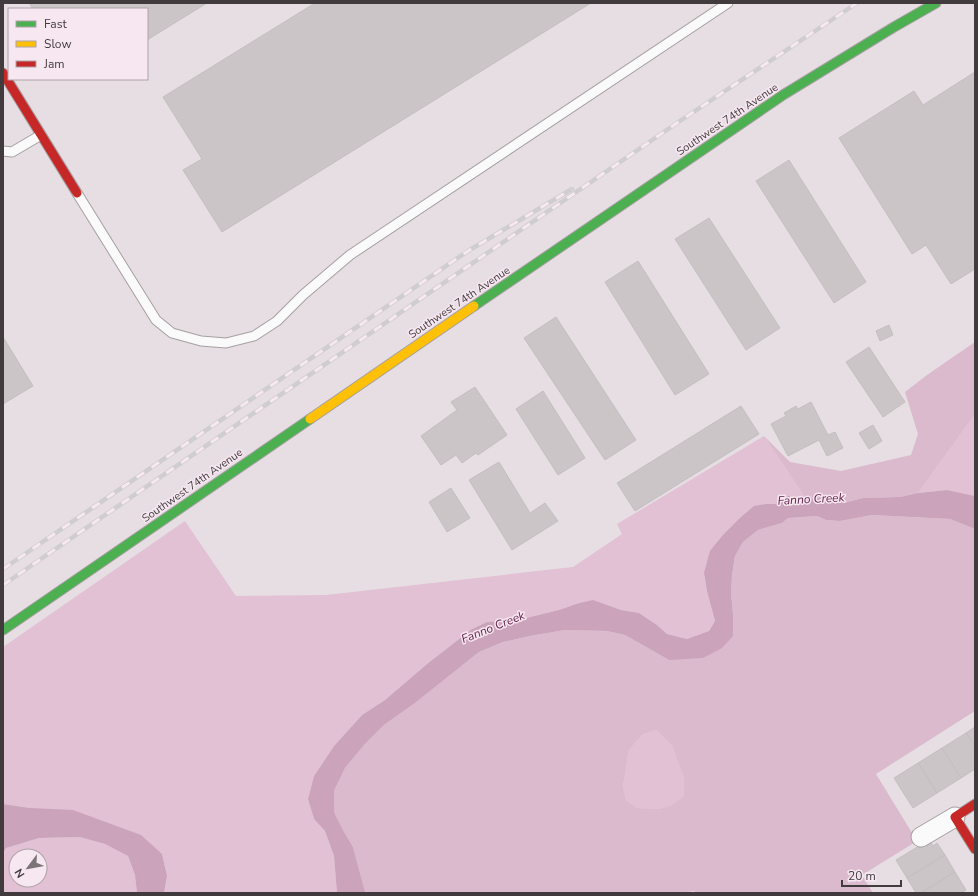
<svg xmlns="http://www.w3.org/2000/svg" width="978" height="896" font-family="'Nunito Sans',sans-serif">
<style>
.green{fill:#e2c1d4;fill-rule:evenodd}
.forest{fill:#dbbacd;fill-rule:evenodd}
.water{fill:#cba3ba}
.building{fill:#ccc5c8;stroke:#c4bec1}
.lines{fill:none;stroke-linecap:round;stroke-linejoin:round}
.lane-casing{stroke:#a59fa2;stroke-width:11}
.street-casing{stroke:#a59fa2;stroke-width:21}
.fast-casing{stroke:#a59fa2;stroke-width:11}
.slow-casing{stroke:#a59fa2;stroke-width:11}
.jam-casing{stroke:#a59fa2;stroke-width:11}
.lane{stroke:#fbfafb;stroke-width:9}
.street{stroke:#fbfafb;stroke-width:19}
.fast{stroke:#4caf50;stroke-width:9}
.slow{stroke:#ffc107;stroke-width:9}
.jam{stroke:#c62828;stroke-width:9}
.rail-casing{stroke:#d0cdce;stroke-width:4.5}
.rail{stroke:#f7e7f0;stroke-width:3;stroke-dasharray:9;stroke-linecap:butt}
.labels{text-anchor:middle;stroke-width:3;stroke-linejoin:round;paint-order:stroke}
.street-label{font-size:11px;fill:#413b3e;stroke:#f7e7f0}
.water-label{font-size:12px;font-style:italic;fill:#5f1f49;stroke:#f7e7f0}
</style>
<rect width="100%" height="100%" fill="#e6dee2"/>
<g class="green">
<polygon points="975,414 975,496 947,490 918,493"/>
<polygon points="764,436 806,499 788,496 776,504 766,504 704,573 707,591 715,621 709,631 687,639 667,634 657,625 639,613 621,610 593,601 576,604 559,610 522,619 487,622 472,629 427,664 385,700 362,715 334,746 314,776 308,799 314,819 325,831 334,856 337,893 164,893 167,876 162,854 30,808 3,804 3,647 185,521 236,596 326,595 573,567 622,534 617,524"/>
<polygon points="656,730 672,746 684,776 684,796 673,805 659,809 637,808 626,800 623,787 629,750 642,735"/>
<path d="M81,837L105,844L128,856L135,875L137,893H3V853L6,848L39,838ZM16,856H40V880H16Z"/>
</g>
<g class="forest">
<polygon points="975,342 975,414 918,493 900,497 863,498 844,503 832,499 823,498 806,499 764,436 790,462 841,471 911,455 918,434 905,392 927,375"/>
<path d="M872,515L950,519L975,529V711L876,774L917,841L862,875L873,893H696L694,891L683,893H365L353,847L343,830L334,812V791L345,768L364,745L384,725L415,703L479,652L503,642L530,636L565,630L607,631L625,635L669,660L733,614L731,593L732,575L735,556L743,542L758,530L782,523L788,518L817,516L826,520L840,521ZM656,730L672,746L684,777V796L672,805L659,809L637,808L626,800L623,787L629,750L642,735Z"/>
</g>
<g class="water">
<polygon points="947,490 975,496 975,529 950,519 872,515 840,521 826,520 817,516 788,518 782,523 758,530 743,542 735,556 732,575 731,593 733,614 733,636 722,648 703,658 669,660 625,635 607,631 565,630 530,636 503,642 479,652 415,703 384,725 364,745 345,768 334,791 334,812 343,830 353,847 365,892 365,893 337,893 334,856 325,831 314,819 308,799 314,776 334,746 362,715 385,700 427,664 472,629 487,622 522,619 559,610 576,604 593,600 621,610 639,613 657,625 667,634 687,639 709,631 715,621 707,591 704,573 710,551 722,536 741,517 754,506 766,504 776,504 788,496 806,499 823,498 833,499 844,503 863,498 900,497 918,493"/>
<polygon points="3,804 30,808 73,810 141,835 162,854 167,876 164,893 137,893 135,875 128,856 105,844 80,837 39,838 6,848 3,853"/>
</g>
<g class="building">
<polygon points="29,3 207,3 147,40 147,9 33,9"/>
<polygon points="315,3 591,3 222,232 183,170 202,159 163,97"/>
<polygon points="975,72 975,269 951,284 926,245 912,254 839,138 914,91 923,105"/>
<polygon points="789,160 866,282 834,303 756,181"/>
<polygon points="709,218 780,328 746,350 675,239"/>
<polygon points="638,261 709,374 675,395 605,282"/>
<polygon points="556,317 636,440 605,460 524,338"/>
<polygon points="889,325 893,335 880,341 876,331"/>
<polygon points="3,337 33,386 3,404"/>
<polygon points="869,347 905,402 883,417 846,362"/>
<polygon points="475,387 507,435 478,455 476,453 462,463 456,455 441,465 421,436 457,410 451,402"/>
<polygon points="543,391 585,458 558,475 516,409"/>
<polygon points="811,402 828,435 835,432 843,448 827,456 819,440 788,456 771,424 786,416 784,413 796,406 798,409"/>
<polygon points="741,406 759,434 635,511 617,483"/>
<polygon points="873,425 882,441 869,449 859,433"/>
<polygon points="499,462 530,513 545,503 558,521 512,550 469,480"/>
<polygon points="451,488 470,518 447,532 429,502"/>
<polygon points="975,727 975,746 966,733"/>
<polygon points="966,733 975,746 975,769 961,778 942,748"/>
<polygon points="942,748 961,778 937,793 918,763"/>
<polygon points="918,763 937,793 913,808 894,778"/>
<polygon points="929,840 933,846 937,843 945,855 907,878 896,860"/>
<polygon points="945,855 955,872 921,893 916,893 907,878"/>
<polygon points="955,872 966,890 961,893 921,893"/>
</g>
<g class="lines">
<g class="lane-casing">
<g id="lane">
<polyline points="3,151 12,152 41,135"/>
<polyline points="77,193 156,320 172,333 201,341 226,343 254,336 277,321 303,295 350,255 728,3"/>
</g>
</g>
<g class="street-casing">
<polyline id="street" points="921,837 955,817"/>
</g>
<g class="fast-casing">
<g id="fast">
<polyline points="474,306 783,95 894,27 936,3"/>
<polyline points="3,630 310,419"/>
</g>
</g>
<g class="slow-casing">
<polyline id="slow" points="310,419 474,306"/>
</g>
<g class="jam-casing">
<g id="jam">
<polyline points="3,73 77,193"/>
<polyline points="975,804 955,817 975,849"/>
</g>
</g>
<use href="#lane" class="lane"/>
<use href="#street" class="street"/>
<use href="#fast" class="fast"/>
<use href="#slow" class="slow"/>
<use href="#jam" class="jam"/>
<g class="rail-casing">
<g id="rail">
<polyline points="3,569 468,251 572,189"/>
<polyline points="3,585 677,123 857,3"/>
</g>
</g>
<use href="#rail" class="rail"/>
</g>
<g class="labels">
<g class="street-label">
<text transform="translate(727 119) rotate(-34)" y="4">Southwest 74th Avenue</text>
<text transform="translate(459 302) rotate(-34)" y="4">Southwest 74th Avenue</text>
<text transform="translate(192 485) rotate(-35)" y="4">Southwest 74th Avenue</text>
</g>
<g class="water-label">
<text transform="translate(811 499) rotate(-3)" y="4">Fanno Creek</text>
<text transform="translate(493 627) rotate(-22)" y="4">Fanno Creek</text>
</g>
</g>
<rect width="978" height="896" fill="none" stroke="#413b3e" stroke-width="8"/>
<rect x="8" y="8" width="140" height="72" fill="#f7e7f0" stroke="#aea2a9"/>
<rect x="16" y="21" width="20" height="6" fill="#4caf50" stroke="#aea2a9"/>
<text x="44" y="28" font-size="12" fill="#413b3e">Fast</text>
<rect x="16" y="41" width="20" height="6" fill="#ffc107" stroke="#aea2a9"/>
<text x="44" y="48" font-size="12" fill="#413b3e">Slow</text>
<rect x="16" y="61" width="20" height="6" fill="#c62828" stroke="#aea2a9"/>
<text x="44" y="68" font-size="12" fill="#413b3e">Jam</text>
<g transform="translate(28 868) rotate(238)"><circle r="19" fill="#f7e7f0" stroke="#aea2a9"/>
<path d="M0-3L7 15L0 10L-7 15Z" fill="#7b7477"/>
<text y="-6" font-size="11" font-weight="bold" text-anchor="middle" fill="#413b3e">N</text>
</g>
<path d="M842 880v6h59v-6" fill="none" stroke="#413b3e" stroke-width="2"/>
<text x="848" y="880" font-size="12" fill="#413b3e" stroke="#f7e7f0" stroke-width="3" paint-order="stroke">20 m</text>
</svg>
